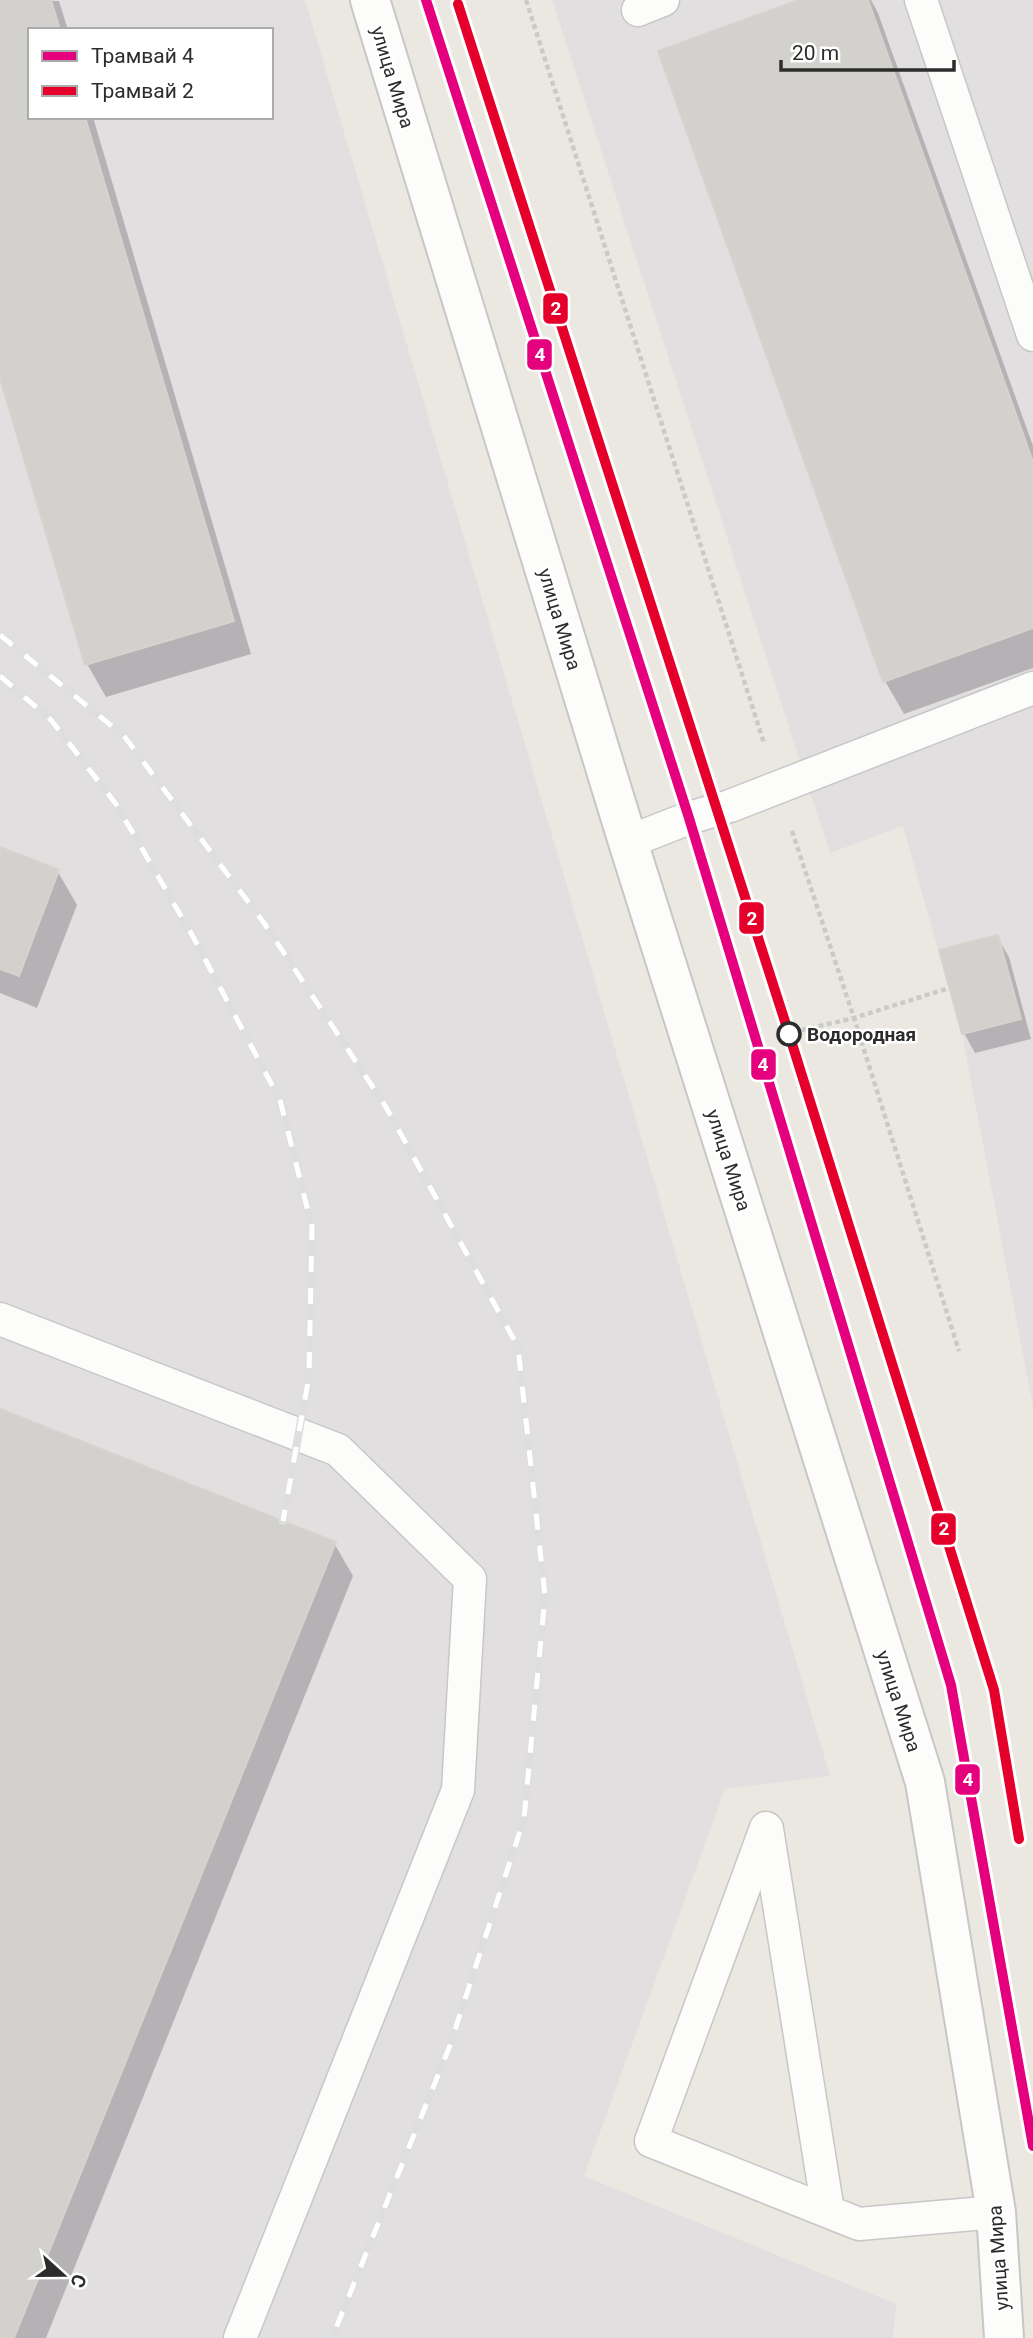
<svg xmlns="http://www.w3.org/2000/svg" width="1033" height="2338" font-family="Roboto,sans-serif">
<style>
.industrial{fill:#e2dfe1;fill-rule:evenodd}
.shadow{fill:#0003}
.building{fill:#d3d1cd;stroke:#d6d3ce;stroke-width:2}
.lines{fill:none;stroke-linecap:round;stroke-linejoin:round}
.lane-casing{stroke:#c8c7c7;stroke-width:35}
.secondary-casing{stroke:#c8c7c7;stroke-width:42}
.path{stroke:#cacac9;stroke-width:4.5;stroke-dasharray:5 3.5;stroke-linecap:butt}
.lane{stroke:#fcfcfb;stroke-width:32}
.secondary{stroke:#fcfcfb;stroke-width:38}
.rail-casing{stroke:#dedee0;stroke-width:8}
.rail{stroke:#fff;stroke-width:5;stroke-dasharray:16;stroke-linecap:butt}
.tram-1-casing{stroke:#fff;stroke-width:16}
.tram-2-casing{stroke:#fff;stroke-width:16}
.tram-1{stroke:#e5007d;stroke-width:10}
.tram-2{stroke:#e4002b;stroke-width:10}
.stop-dot{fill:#fff;stroke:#2c2c2c;stroke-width:3.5}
.labels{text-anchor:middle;stroke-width:5;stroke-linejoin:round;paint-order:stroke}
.street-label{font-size:19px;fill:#2c2c2c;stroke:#fff}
.stop-label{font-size:19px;font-weight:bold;fill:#2c2c2c;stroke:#fff;text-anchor:start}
.line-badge{stroke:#fff;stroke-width:2.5}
.badge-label{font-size:19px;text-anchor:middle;font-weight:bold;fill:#fff}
</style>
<rect width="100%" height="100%" fill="#ebe8e2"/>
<g class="industrial">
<path d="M0,0H305L830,1776L725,1789L584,2176L896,2304L893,2338H0ZM30,30H271V117H30Z"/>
<polygon points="552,0 1033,0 1033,1407 962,1034 903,826 830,853"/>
</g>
<g class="shadow">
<polygon points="0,0 59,1 68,30 30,30 30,117 93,117 251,654 106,697 87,664 0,372"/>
<polygon points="804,0 871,0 878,13 1033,446 1033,668 904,714 885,681 660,52"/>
<polygon points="0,849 58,872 77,905 37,1008 0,993"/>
<polygon points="997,937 1009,957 1031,1039 975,1053 964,1033"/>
<polygon points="0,1411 334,1543 353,1576 46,2338 0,2338"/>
</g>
<g class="building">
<polygon points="0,0 51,0 60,30 30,30 30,117 85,117 234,621 85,665 0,378"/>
<polygon points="799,0 868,0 1033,462 1033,628 883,682 658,51"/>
<polygon points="0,847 59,870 19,976 0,969"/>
<polygon points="998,935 1021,1019 962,1034 939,950"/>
<polygon points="0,1409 336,1542 14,2338 0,2338"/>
</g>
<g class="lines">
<g class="lane-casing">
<g id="lane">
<polyline points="921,0 1033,335"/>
<polyline points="638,10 663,0"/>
<polyline points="628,842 689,818 730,806 1033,688"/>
<polyline points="0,1319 338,1450 470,1579 458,1790 240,2338"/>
<polyline points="766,1828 651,2141 859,2224 996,2212"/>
<polyline points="767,1829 828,2211"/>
</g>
</g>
<g class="secondary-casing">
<polyline id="secondary" points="370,0 628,842 925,1782 996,2212 1004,2338"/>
</g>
<g class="path">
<polyline points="526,0 764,743"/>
<polyline points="792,831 854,1018 959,1351"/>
<polyline points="802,1030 854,1018 949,988"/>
</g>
<use href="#lane" class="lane"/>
<use href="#secondary" class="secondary"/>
<g class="rail-casing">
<g id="rail">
<polyline points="0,635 124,736 264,923 386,1107 518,1347 545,1596 524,1819 449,2048 332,2338"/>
<polyline points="0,676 51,720 116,804 191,933 280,1100 312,1227 309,1376 283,1521"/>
</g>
</g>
<use href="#rail" class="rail"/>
<g class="tram-1-casing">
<polyline id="tram-1" points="426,0 689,818 951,1685 1033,2146"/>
</g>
<g class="tram-2-casing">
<polyline id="tram-2" points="458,4 789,1034 994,1690 1019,1839"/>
</g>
<use href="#tram-1" class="tram-1"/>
<use href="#tram-2" class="tram-2"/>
</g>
<circle class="stop-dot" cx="789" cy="1034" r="11"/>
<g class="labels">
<g class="street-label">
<text transform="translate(393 77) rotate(73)" y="7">улица Мира</text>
<text transform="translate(560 619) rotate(73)" y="7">улица Мира</text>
<text transform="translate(729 1160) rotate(72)" y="7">улица Мира</text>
<text transform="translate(899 1701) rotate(72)" y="7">улица Мира</text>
<text transform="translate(998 2258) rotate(-94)" y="7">улица Мира</text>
</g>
<g class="stop-label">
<text x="807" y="1041">Водородная</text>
</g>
</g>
<g class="line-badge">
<rect x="542" y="292" width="27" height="33" rx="7" fill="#e4002b"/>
<rect x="526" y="338" width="27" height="33" rx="7" fill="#e5007d"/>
<rect x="738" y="901" width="27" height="34" rx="7" fill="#e4002b"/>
<rect x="750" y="1048" width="27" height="33" rx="7" fill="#e5007d"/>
<rect x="930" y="1512" width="27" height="34" rx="7" fill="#e4002b"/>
<rect x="954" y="1763" width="27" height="33" rx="7" fill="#e5007d"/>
</g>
<g class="badge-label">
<text x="556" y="315">2</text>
<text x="540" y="361">4</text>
<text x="752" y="925">2</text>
<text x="763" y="1071">4</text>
<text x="944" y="1535">2</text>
<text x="968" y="1786">4</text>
</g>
<rect x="28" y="28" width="245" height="91" fill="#ffffff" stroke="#ababab" stroke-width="2"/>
<rect x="42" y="51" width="35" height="10" fill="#e5007d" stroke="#ababab" stroke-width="2"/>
<text x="91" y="63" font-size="21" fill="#2c2c2c">Трамвай 4</text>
<rect x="42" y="86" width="35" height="10" fill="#e4002b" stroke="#ababab" stroke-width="2"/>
<text x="91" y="98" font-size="21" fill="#2c2c2c">Трамвай 2</text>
<g transform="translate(63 2275) rotate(111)" stroke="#ffffff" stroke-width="5" paint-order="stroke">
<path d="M0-5L12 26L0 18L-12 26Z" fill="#2c2c2c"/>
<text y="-10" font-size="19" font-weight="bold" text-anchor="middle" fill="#2c2c2c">С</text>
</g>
<path d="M781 60v10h173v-10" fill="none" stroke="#2c2c2c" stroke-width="3.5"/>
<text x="792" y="60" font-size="21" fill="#2c2c2c" stroke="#ffffff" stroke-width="5" paint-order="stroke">20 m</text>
</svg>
